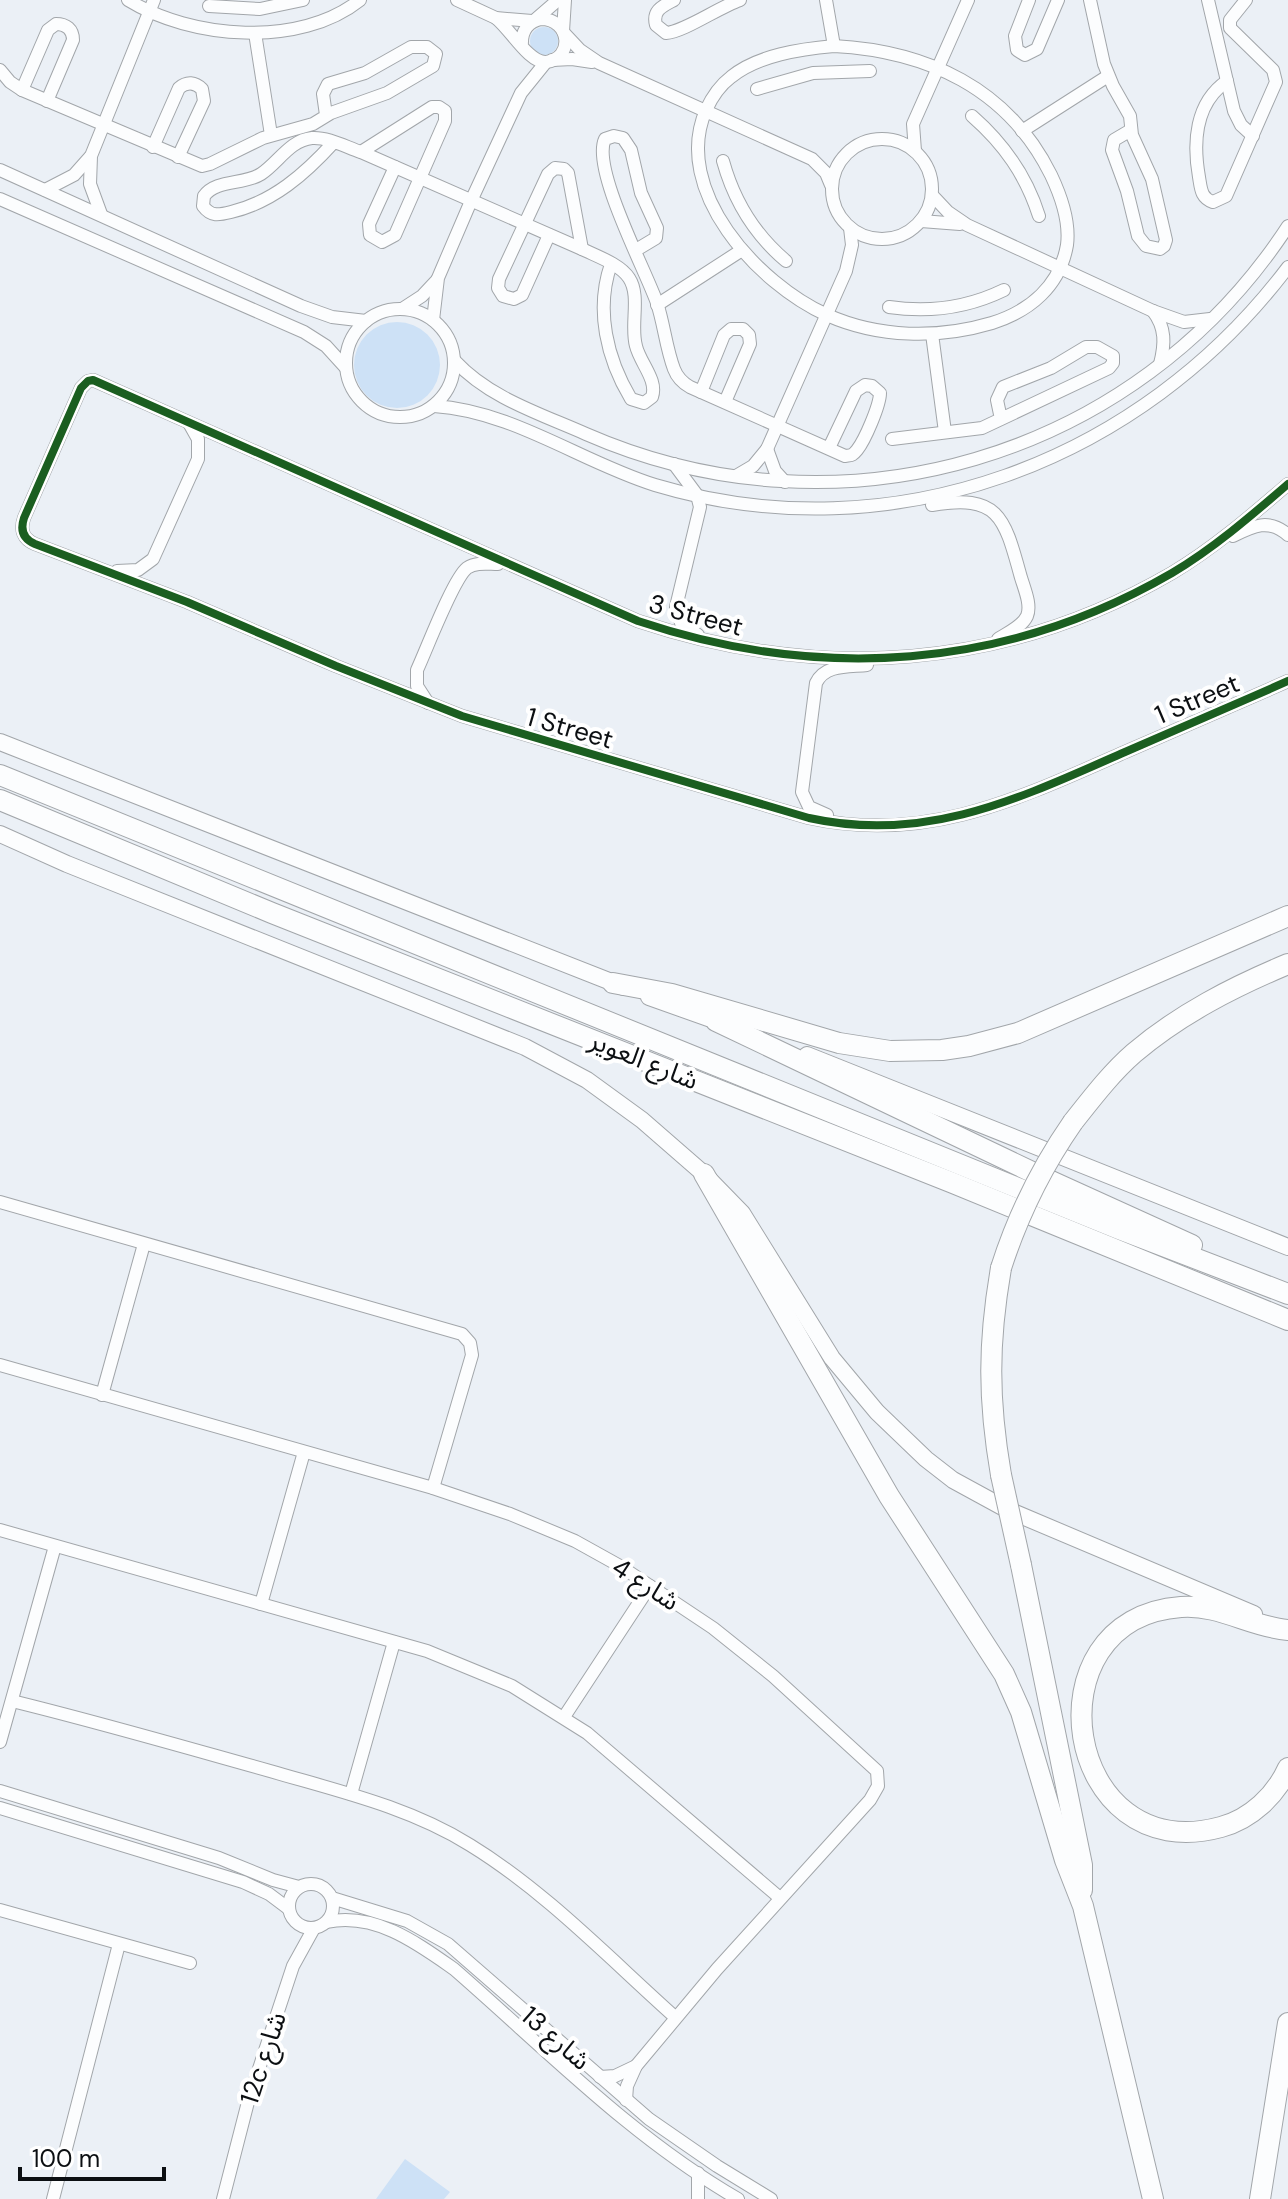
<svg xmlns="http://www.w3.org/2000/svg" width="1288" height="2199" font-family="'DM Sans','Noto Sans Arabic',sans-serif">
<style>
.green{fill:#cde1f6}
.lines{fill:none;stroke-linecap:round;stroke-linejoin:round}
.minor-casing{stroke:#a2a6aa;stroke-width:14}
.major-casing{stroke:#a2a6aa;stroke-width:18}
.highway-casing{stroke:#a2a6aa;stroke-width:22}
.minor{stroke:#fcfdfe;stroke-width:12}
.major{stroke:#fcfdfe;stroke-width:16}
.highway{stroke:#fcfdfe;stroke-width:20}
.highway-bridge-casing{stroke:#a2a6aa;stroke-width:22;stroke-linecap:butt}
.highway-bridge{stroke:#fcfdfe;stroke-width:20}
.cycleway-casing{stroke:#fff;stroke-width:13}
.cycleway{stroke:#1b5e20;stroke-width:8}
.labels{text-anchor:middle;stroke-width:8;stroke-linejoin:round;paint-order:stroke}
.street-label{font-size:26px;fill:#0c0f12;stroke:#fff}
</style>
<rect width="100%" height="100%" fill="#ebf0f6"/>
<g class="green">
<circle cx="544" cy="41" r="14"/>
<circle cx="397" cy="365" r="43"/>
<polygon points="405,2159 450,2192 444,2199 376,2199"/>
</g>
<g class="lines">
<g class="minor-casing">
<g id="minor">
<path d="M128,0C191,39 300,48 360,0"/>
<polyline points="457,0 496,18 532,21"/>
<path d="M674,0C663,6 652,10 656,25L666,33C684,32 719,7 740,0"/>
<polyline points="826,0 834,46"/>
<polyline points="1029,0 1015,36 1017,50 1025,55 1037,49 1058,0"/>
<polyline points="1090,0 1104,64 1113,86 1130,116 1132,135 1152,179 1166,240 1164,246 1160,249 1146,246 1138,236 1127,191 1112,150 1114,140 1131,130"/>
<polyline points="1208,0 1234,111 1241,125 1253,136"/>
<polyline points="209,6 260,9 303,0"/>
<path d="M496,18C511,30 529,63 546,62C574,59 571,19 541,19C527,22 521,32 522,46"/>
<polyline points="536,19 558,0"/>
<polyline points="563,31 565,0"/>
<polyline points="255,33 271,135"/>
<polyline points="565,34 580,50 599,63 812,159 826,173 831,185"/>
<path d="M834,46C927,51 1008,88 1051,175C1061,196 1070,222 1067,245C1060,286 1030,311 992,323C938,339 879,338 827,315C758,284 671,190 706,110C712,97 719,86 731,77C758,55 801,49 834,46Z"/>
<polyline points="552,60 572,59 592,62"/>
<polyline points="0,70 10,82 22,90 202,166 210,164 263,138 313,124 331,113 387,93 433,66 436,54 427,47 411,47 365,73 328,84 323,94 326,115"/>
<path d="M1227,81C1195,103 1193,143 1199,177C1201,189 1201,198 1213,202L1226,196L1276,82L1273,70L1230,28V20L1246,0"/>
<polyline points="757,89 813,73 870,71"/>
<path d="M22,90L48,30L56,24C66,24 73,29 73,40L47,101"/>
<path d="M972,116C1004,144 1026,175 1039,216"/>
<polyline points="1022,131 1108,76"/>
<circle cx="882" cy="189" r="50"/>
<path d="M334,142C305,174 273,202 231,212C219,215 211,217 203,206L204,196C216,179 244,185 261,174C278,163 290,140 312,138C328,137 346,147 361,152L582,249C596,256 620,264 629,278C641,296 630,325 636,346C640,363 658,380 652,397L644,403L631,399C607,359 595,310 611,264"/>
<path d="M153,147L179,88C187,81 195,82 202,89L204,101L178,157"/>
<polyline points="915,151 913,124 968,0"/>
<polyline points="361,152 432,107 439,107 445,111 445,121 395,235 382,242 370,235 369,224 395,167"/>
<path d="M723,161C734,201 754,234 786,261"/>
<polyline points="0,170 301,306 332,317 366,321"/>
<polyline points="45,190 74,175 90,157"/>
<polyline points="932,195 948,212 967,225 1153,311 1184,322 1210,319"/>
<polyline points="0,199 304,332 326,346 346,368"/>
<polyline points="101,214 90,184 91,156 154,0"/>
<polyline points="921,221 960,224"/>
<polyline points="549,235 522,295 514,299 503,296 498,288 499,279 548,174 555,168 564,169 568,173 582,249"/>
<path d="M636,250L656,238L657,228L641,193L631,150L623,138L614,136L605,139C591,168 646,271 657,303C664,324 666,348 674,369C677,377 683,383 690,387L845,456C852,455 852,456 857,450C865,440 880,405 880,393L872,386L865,385L856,391L829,448"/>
<polyline points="657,305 742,250"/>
<path d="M889,307C930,313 967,308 1004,290"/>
<circle cx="400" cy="363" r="54"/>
<polyline points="402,309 422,296 437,280"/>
<path d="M1153,311C1166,328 1165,344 1160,364"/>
<polyline points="433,320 438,278 471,201 521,93 546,62"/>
<polyline points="932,334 945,432"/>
<path d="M455,361C489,398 541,414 586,434C840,545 1136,459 1288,226"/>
<polyline points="701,392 724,335 731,329 743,329 749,335 750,344 725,402"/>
<path d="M434,406C513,411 581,462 655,485C892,556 1141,462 1288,267"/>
<polyline points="892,439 982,428 1109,368 1113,363 1113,356 1097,347 1086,347 1051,368 1003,387 997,400 1001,419"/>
<polyline points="767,449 775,471 785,482"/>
<polyline points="674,464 697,495 700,507 676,607 681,623 698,635"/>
<polyline points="736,476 753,466 767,449 846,271 852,245 850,228"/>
<path d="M1288,484C1252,515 1214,548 1172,573C1005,670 820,682 638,621L93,380L88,381L81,388L24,518C20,530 23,539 35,544L187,602L336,666L462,716L809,818C927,844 1020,798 1125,752C1180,728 1234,705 1288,681"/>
<path d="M932,505C998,494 1004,516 1020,574C1023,586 1032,604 1027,616C1022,627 1007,633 998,639"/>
<path d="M1233,536C1253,526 1269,518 1288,535"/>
<polyline points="117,571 138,570 153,559 198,459 198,439 189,423"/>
<path d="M428,703L417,686V670C426,651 453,579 467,568C476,562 487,564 498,564"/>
<path d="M827,815L809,807L802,792L816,683C825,664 849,667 867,665"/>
<polyline points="0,1202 462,1334 470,1343 472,1355 433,1488"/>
<polyline points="0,1365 433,1488 510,1514 575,1541 620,1566 713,1628 773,1676 877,1771 878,1786 870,1800 717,1969 636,2066 627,2086 626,2100"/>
<polyline points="102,1395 144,1244"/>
<polyline points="0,1530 427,1651 512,1686 587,1733 780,1898"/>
<polyline points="261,1604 304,1452"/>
<path d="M12,1701C98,1722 184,1747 270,1771C338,1791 409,1807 470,1845C545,1891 609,1958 675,2017"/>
<polyline points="564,1717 650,1586"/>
<polyline points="0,1742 55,1546"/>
<polyline points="0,1791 219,1858 273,1880 299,1887"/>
<polyline points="351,1794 394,1642"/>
<polyline points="0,1808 243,1882 269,1894 289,1909"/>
<circle cx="311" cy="1906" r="22"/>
<polyline points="332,1898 407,1921 448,1944 649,2119 717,2166 771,2199"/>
<polyline points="0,1910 190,1963"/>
<path d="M327,1922C375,1912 417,1943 454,1969C546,2049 632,2138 738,2199"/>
<polyline points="600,2077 615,2076 636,2066"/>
<polyline points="698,2173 698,2199"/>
<polyline points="53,2199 119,1944"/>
<polyline points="223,2199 248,2102 293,1966 314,1928"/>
</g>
</g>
<g class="major-casing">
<g id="major">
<polyline points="0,742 624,987"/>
<polyline points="0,834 67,864 525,1047 587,1080 642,1120 704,1174 742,1213 832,1358 877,1412 926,1459 953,1480 1008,1510 1254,1614"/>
<polyline points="649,997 725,1024"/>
<polyline points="807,1055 1288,1247"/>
</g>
</g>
<g class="highway-casing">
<g id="highway">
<polyline points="0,775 1119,1229 1288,1294"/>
<polyline points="0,800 272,913 953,1183 1288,1320"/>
<polyline points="613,983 672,994 839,1043 890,1051 942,1050 969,1046 1018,1033 1288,916"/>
<polyline points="716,1021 1053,1182 1192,1245"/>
<path d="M1073,1122C1092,1098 1111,1073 1134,1053C1180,1014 1233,987 1288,964"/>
<polyline points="704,1174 889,1496 1004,1674 1021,1712 1065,1860 1083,1906 1153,2199"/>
<path d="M1001,1475C988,1399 988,1343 1001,1268"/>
<polyline points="1021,1565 1082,1865 1082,1890"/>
<path d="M1288,1630C1251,1627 1219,1604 1181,1607C1025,1618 1063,1870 1221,1827C1251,1819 1276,1795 1288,1768"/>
<polyline points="1260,2199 1288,2023"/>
</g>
</g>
<use href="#minor" class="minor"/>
<use href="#major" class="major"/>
<use href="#highway" class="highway"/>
<g class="highway-bridge-casing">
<g id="highway-bridge">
<path d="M1001,1268C1018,1215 1041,1168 1073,1122"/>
<polyline points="1001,1475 1021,1565"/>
</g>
</g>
<use href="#highway-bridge" class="highway-bridge"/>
<g class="cycleway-casing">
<path id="cycleway" d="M1288,484C1252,515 1214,548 1172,573C1005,670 820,682 638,621L93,380L88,381L81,388L24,518C20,530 23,539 35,544L187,602L336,666L462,716L809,818C927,844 1020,798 1125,752C1180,728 1234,705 1288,681"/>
</g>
<use href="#cycleway" class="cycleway"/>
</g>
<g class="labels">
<g class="street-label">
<text transform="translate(696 615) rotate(15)" y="9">3 Street</text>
<text transform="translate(1197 699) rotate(-23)" y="9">1 Street</text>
<text transform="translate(570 728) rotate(16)" y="9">1 Street</text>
<text transform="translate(644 1060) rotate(22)" y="9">شارع العوير</text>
<text transform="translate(646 1584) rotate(33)" y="9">شارع 4</text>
<text transform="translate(556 2038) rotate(41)" y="9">شارع 13</text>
<text transform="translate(263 2058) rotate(-72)" y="9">12c شارع</text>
</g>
</g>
<path d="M20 2167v12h144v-12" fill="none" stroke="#0c0f12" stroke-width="4"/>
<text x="32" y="2167" font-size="24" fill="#0c0f12" stroke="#ffffff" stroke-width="6" paint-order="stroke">100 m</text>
</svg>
